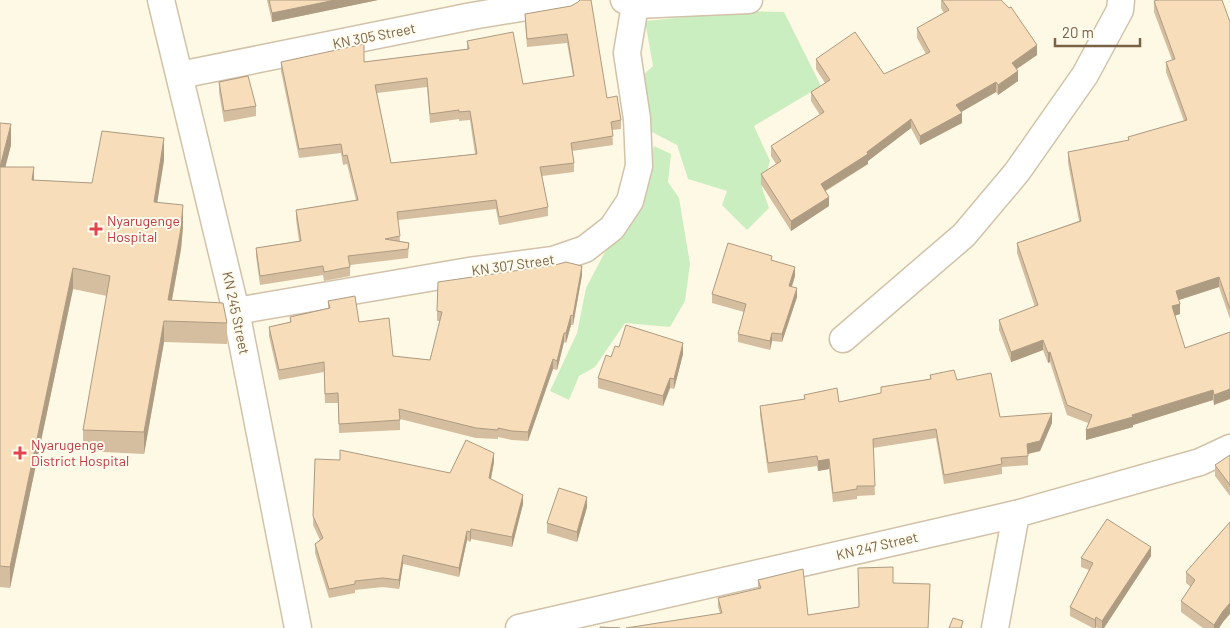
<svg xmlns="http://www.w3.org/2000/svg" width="1230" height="628" font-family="Barlow,sans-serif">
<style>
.green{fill:#cbeec1}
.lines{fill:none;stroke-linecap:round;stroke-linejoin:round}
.street-casing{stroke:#d1c2a9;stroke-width:29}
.street{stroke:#fff;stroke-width:26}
.wall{fill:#d4be9f;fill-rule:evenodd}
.shaded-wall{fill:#ad9b82}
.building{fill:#f7ddb9;stroke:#ad9b82;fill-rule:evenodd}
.health-dot{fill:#e0444e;stroke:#fffbed;stroke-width:2}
.labels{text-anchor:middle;stroke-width:4;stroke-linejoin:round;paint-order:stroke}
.street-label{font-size:14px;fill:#7a6247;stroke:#fffbed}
.health-label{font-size:14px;fill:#be3a42;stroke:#fffbed;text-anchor:start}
</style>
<rect width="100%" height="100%" fill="#fef9e4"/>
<g class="green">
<polygon points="748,11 784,12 821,86 754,126 770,161 762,188 769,208 747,230 722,205 727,191 688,179 677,145 652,132 641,89 643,75 653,66 645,21"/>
<polygon points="654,146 671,154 668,182 679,198 690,264 685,301 670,327 625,323 595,367 579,376 569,400 550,391 577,333 586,288 605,252 629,217 645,178"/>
</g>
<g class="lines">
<g class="street-casing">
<g id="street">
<polyline points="161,0 236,311 298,628"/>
<polyline points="624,0 635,5 749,0"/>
<polyline points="180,75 472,16 568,0"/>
<polyline points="236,311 469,271 553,260 585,249 612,228 630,201 639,166 637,119 627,53 635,5"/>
<polyline points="843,339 964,235 1017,172 1085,75 1120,10 1121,0"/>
<polyline points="519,628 1016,514 1200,462 1230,448"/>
<polyline points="995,628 1016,514"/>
</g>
</g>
<use href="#street" class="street"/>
</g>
<g class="wall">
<polygon points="267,0 378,0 272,22"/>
<polygon points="941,0 1001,0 1037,55 1017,69 1018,81 998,95 996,92 961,112 962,123 920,145 911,128 868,161 868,164 826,191 829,206 791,231 761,184 761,174 776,164 771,156 771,146 820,115 811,101 811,92 825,83 816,69 816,59 884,74 926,54 917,38 917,28 944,13 941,8"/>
<polygon points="1154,1 1230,22 1230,319 1219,287 1178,300 1180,314 1175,316 1185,348 1230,332 1214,405 1213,400 1133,425 1133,427 1086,440 1088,423 1067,415 1050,362 1048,363 1043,350 1011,362 999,330 999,320 1035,307 1017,253 1017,243 1079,221 1068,163 1068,152 1128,141 1128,137 1184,121 1166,72 1166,62 1172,60 1154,12"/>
<path d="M578,2L607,98L621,120V129L612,130L613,145L572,151L574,163V172L542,176L548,207V216L499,225L496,209L398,220L400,241L409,243L408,258L350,265V276L324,281L323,275L260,285L256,256V248L299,241L296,219V210L356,200L347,164L343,165L341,153L299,158L281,71V62H364L467,49V41L523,84L573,76L567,43L527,47L525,22V14L571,6ZM427,87L430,123L459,119V121L470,120L475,154L391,163L377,93Z"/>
<polygon points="219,82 256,106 256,116 224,122 219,92"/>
<polygon points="0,123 11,145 5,167 34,180 92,183 164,160 157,202 183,226 181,249 172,300 227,323 227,344 164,342 144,454 83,451 83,430 107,296 73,289 10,588 0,587"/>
<polygon points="772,260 795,276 792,287 797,297 782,342 772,341 770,350 738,342 738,334 744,312 712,303 712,294"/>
<polygon points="582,275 573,325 571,325 566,343 564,342 557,370 553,369 528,441 512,440 498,437 498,439 476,438 400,419 400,430 339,433 338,403 325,403 324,372 279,380 269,336 269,327 290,322 290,317 328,308 328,301 359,322 393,356 430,360 440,321 437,321 437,311"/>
<polygon points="619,347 683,354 674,389 670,388 663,406 598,388 598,378 611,357"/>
<polygon points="930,375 957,380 1000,417 1052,423 1040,451 1028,454 1028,465 1002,467 1002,474 944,484 936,438 873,448 875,495 857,496 857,499 833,502 829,469 818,471 817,466 768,473 760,415 760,406 804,399 804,395 839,402 881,393 881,387 930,379"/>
<polygon points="1230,455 1230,496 1215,476 1215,465"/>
<polygon points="315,459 450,473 494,462 491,479 523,504 512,547 471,539 470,542 467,540 459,577 403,564 399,589 383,587 355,590 355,593 329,598 315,553 315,544 320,540 313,525"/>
<polygon points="587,507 577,542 547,533 547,523"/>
<polygon points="1230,522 1223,622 1219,628 1203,628 1181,612 1181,601 1191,587 1186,583 1186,572"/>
<polygon points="1151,556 1104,628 1098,628 1096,627 1096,628 1093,628 1070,616 1070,607 1089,570 1081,567 1081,558"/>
<polygon points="758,580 808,615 859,607 893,583 930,592 928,628 720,613 718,607 718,598 758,589"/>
</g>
<g class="shaded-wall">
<polygon points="335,0 378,0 272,22 272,13"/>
<polygon points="1037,45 1037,55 1012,72 1012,63"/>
<polygon points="1018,71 1018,81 998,95 998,85"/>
<polygon points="996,82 996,92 956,115 956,105"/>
<polygon points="962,113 962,123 920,145 920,136"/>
<polygon points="911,119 911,128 868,161 868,164 821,193 821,184 867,152"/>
<polygon points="11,124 11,145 0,188 0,167"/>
<polygon points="164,138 164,160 154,223 154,202"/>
<polygon points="34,167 34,188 32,180"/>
<polygon points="829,197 829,206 791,231 791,221"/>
<polygon points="183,205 183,226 181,249 168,321 168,300"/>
<polygon points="582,266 582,275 573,325 573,316"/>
<polygon points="795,267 795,276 789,294 789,286"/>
<polygon points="73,268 73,289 10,588 10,567"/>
<polygon points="1219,277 1219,287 1176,301 1176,291"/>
<polygon points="797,288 797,297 782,342 782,334"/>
<polygon points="1180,304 1180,314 1172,316 1172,306"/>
<polygon points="571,315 571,325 566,343 566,333"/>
<polygon points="164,321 164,342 144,454 144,432"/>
<polygon points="564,333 564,342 557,370 557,361"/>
<polygon points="772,333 772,341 770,350 770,341"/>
<polygon points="1043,340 1043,350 1011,362 1011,352"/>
<polygon points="683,343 683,354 674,389 674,379"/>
<polygon points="1050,352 1050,362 1048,363 1048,353"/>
<polygon points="553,359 553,369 528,441 528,432"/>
<polygon points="670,378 670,388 663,406 663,396"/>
<polygon points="1230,389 1230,399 1214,405 1214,395"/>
<polygon points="1213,390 1213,400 1133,425 1133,427 1086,440 1086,430 1132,415"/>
<polygon points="1052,413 1052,423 1040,451 1027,454 1027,444"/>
<polygon points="494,453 494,462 489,488 489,478"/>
<polygon points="829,459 829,469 818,471 818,461"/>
<polygon points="523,495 523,504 512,547 512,537"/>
<polygon points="587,497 587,507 577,542 577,532"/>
<polygon points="471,529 471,539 470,542 470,532"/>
<polygon points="467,531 467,540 459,577 459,568"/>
<polygon points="1151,547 1151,556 1104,628 1102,628 1102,621"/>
<polygon points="403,555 403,564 399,589 399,580"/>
<polygon points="1230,603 1230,614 1223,622 1219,628 1214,628 1214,625 1223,611"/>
<polygon points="1096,617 1096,627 1095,628 1095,620"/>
</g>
<g class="building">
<polygon points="269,0 335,0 272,13"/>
<path d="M580,0H591L607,98L617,96L621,120L611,122L613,136L571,143L574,163L540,167L548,207L499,217L496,200L397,212L400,236L385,239L409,243L408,249L348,256L350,267L324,272L323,266L260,276L256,248L301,241L296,210L358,200L347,155L343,156L341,144L299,149L281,62L364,44V62L469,49L467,41L513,32L523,84L574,76L567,34L527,39L525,14L571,6L578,2ZM427,78L430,114L459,110V112L470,111L477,154L391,163L375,85Z"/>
<polygon points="942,0 1001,0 1009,8 1011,7 1037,45 1012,63 1018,71 998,85 996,82 956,105 962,113 920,136 911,119 867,152 868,154 821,184 829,197 791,221 761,174 781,161 771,146 824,112 811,92 830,80 816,59 855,32 884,74 930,52 917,28 949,10"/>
<polygon points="1158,0 1222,0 1230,22 1230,309 1219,277 1176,291 1180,304 1172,306 1185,348 1230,332 1230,389 1214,395 1213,390 1132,415 1133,417 1086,430 1092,415 1067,405 1050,352 1048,353 1043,340 1011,352 999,320 1038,305 1017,243 1081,221 1068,152 1129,140 1128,137 1187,120 1166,62 1175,59 1154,1"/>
<polygon points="248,76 256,106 224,111 219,82"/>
<polygon points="0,123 11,124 0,167"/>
<polygon points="102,131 164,138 154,202 183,205 181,228 168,300 223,303 227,323 164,321 144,432 83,430 110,276 73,268 10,567 0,566 0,167 34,167 32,180 92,183"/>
<polygon points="728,243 772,256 771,260 795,267 789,286 797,288 782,334 772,333 770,341 738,334 746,304 712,294"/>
<polygon points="566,262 582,266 573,316 571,315 566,333 564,333 557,361 553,359 528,432 512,431 498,428 498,430 476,428 399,409 400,420 339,424 338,393 325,394 324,362 279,370 269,327 291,322 290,317 330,308 328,301 355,296 359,322 389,318 393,356 430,360 442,312 437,311 438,282 555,265"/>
<polygon points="626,325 683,343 674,379 670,378 663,396 598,378 606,355 611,357 615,346 619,347"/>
<polygon points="954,370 957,380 991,373 1000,417 1052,413 1040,441 1027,444 1028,456 1001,458 1002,464 944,475 936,429 873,439 875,486 857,486 857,489 833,493 829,459 818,461 817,456 768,463 760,406 805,399 804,395 837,388 839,402 881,393 881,387 931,379 930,375"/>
<polygon points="466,440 494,453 489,478 523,495 512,537 471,529 470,532 467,531 459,568 403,555 399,580 383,578 355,581 355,584 329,589 315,544 323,538 313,516 315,459 340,460 340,450 450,473"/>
<polygon points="1230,455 1230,485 1215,465"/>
<polygon points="559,488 587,497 577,532 547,523"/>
<polygon points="1107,519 1151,547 1102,621 1096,617 1095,620 1070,607 1093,563 1081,558"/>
<polygon points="1230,522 1230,603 1223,611 1214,625 1181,601 1195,580 1186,572"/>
<polygon points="893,567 893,583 930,584 928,628 626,628 722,613 718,598 761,588 758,580 803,569 808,615 859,607 858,568"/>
<polygon points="953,618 963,621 961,628 949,628"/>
<polygon points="600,627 620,628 600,628"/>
</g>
<g class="health-dot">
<path d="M93.5 221.5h5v5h5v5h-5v5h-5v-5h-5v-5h5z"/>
<path d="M17.5 445.5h5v5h5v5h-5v5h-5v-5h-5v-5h5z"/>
</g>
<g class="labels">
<g class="street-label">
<text transform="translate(374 36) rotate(-11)" y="5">KN 305 Street</text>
<text transform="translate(513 265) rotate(-8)" y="5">KN 307 Street</text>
<text transform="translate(236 313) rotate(78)" y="5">KN 245 Street</text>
<text transform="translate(877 546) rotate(-13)" y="5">KN 247 Street</text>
</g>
<g class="health-label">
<text x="107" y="226">Nyarugenge<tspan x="107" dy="16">Hospital</tspan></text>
<text x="31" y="450">Nyarugenge<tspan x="31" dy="16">District Hospital</tspan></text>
</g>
</g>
<path d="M1055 38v8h85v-8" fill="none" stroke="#7a6247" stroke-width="2.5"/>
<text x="1062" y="38" font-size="15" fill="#7a6247" stroke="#fffbed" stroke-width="4" paint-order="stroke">20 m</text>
</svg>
